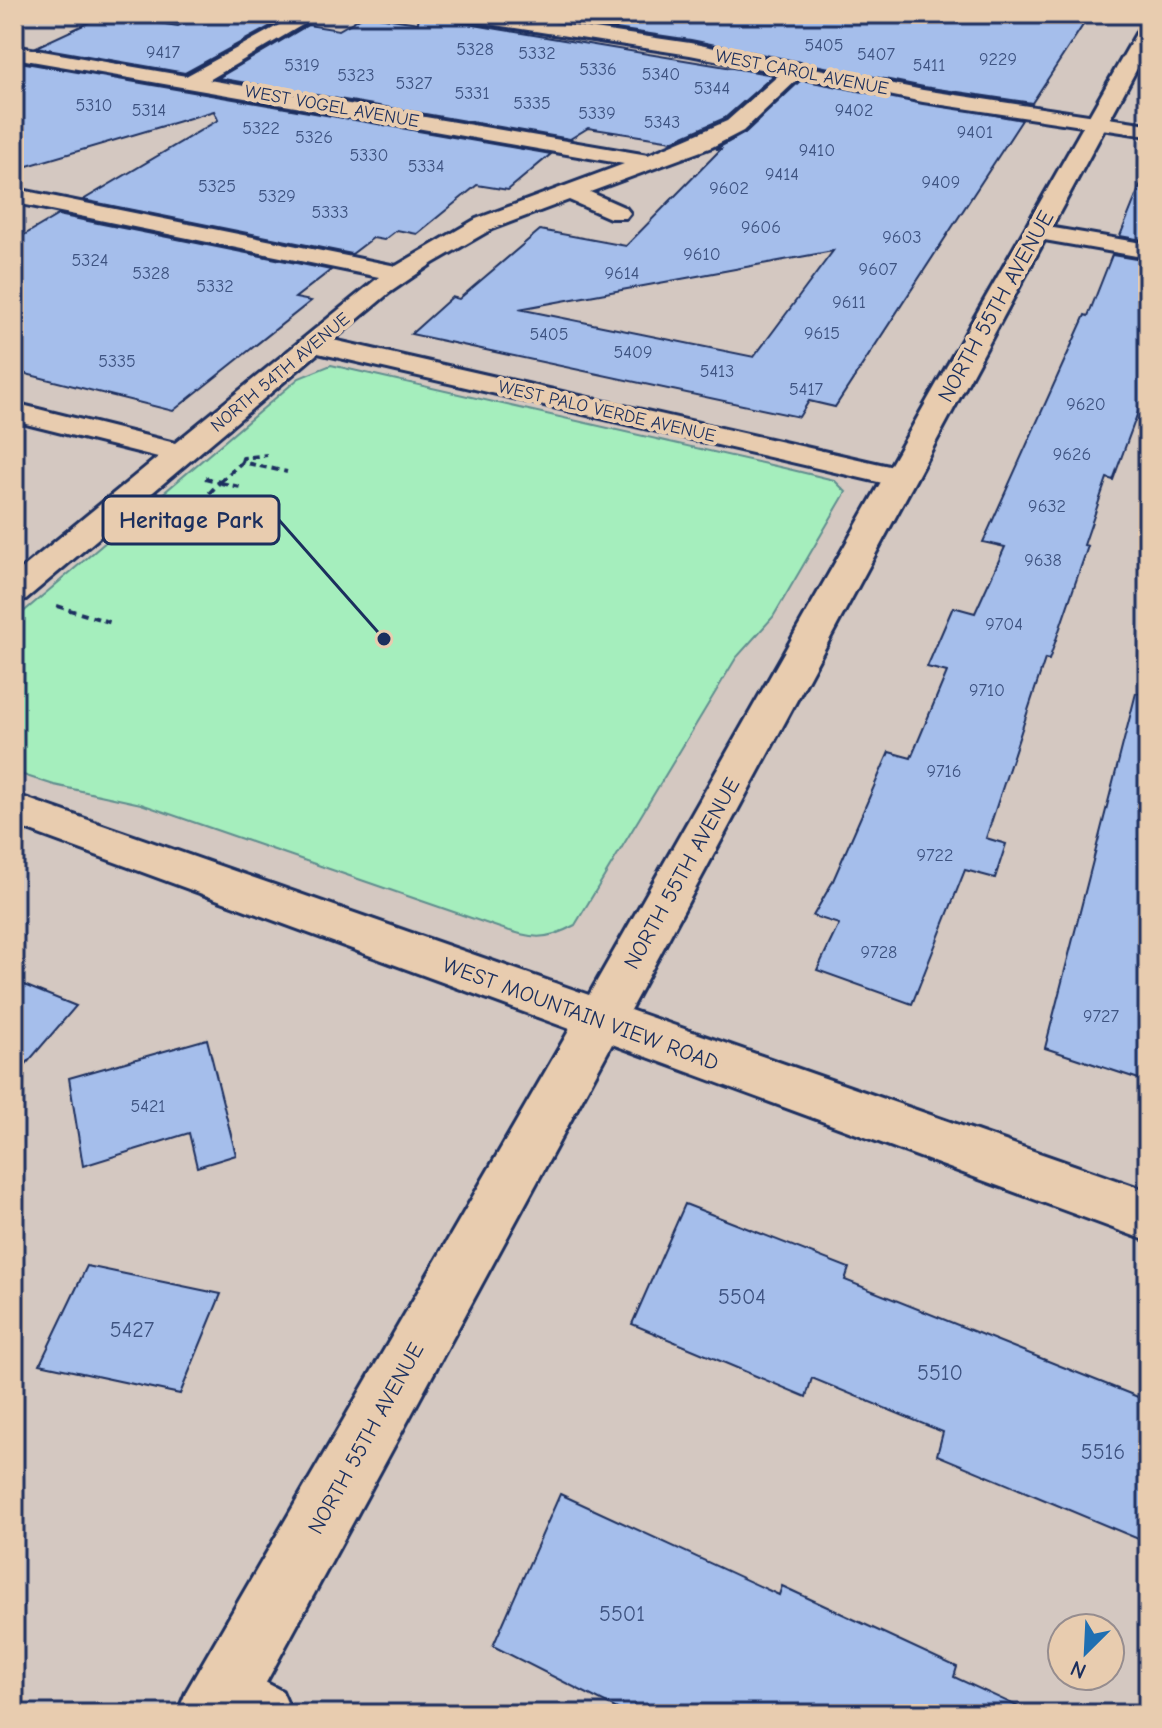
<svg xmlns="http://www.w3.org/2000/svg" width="1162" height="1728" font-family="'Comic Neue',sans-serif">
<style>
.green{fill:#a5eebd;stroke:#608e8e;stroke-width:2}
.building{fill:#a5beeb;stroke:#1b2f5e;stroke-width:2;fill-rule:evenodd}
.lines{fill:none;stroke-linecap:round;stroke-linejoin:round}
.minor-casing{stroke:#1b2f5e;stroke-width:6}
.tertiary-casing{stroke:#1b2f5e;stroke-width:6}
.path{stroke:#1b2f5e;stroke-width:4;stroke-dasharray:7 5;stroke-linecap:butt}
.minor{fill:#e8ccaf;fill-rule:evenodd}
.tertiary{fill:#e8ccaf;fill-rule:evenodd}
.labels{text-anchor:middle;stroke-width:8;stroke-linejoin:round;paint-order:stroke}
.number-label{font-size:18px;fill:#3e5381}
.far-street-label{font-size:18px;fill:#1b2f5e;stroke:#e8ccaf}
.street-label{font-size:22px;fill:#1b2f5e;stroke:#e8ccaf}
.near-number-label{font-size:22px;fill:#3e5381}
.leader{fill:none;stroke:#1b2f5e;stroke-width:3}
.callout-dot{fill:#1b2f5e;stroke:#e8ccaf;stroke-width:3}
.callout{fill:#e8ccaf;stroke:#1b2f5e;stroke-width:3}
.callout-label{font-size:24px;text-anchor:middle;font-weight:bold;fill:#1b2f5e}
</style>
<rect width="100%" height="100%" fill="#d4c8c1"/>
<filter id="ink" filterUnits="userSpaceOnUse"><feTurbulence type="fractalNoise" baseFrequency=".0125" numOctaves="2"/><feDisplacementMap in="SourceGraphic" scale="16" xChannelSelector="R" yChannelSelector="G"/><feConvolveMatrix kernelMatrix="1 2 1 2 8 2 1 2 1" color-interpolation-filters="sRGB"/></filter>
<g filter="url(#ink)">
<path class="green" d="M331,365L784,468L834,480L846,492L773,617L736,658L575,925C544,942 532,938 500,928L141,804L54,785L14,772V620L299,378Z"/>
<g class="building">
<polygon points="202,14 235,14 280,21 185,73 36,47 105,15 178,26"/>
<polygon points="419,14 444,14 456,22 774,75 725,118 672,141 588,128 570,139 218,78 308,25 339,30 365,15 418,23"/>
<polygon points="514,14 1046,14 1087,19 1032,103 924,87 691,40"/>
<polygon points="14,61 551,154 508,190 477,185 417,234 397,230 384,240 373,238 352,254 83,200 218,120 214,111 14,170"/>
<path d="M801,80L1022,120L835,407L809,401L799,417L411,334L452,297L459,299L540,230L626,246L721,149H716L745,133ZM833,251L754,357L519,309Z"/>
<polygon points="1146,171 1148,241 1120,236"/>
<polygon points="58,215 331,270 295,298 311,301 173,411 14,371 14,241"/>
<polygon points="1112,255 1148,261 1148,385 1113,480 1107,478 1084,545 1088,546 1049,660 1045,659 986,838 1006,844 995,878 965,870 912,1004 817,970 839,924 813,916 832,883 889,752 911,758 947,672 927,667 953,607 975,613 1005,547 983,542 1085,315 1088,316"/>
<polygon points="1136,693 1148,694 1148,1082 1045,1048"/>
<polygon points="14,981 76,1006 14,1078"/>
<polygon points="207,1039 236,1155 197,1167 189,1133 83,1166 69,1078"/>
<polygon points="685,1204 849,1268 845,1280 1148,1401 1148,1543 937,1455 943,1432 812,1378 806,1397 632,1324"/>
<polygon points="87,1266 221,1294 180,1394 40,1364"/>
<polygon points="560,1494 779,1595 782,1586 957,1667 954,1677 1034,1714 627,1714 493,1646"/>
</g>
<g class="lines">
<g class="minor-casing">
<g id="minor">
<polygon points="299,14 321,14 209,80 648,155 727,121 781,73 690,55 456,19 447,14 493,14 690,43 923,90 1148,124 1148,136 923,102 800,77 743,131 712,147 590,192 626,208 630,213 626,218 610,218 569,200 492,229 433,263 389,293 333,340 911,471 916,478 911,485 900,487 318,353 26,599 14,602 14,575 158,457 14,421 14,403 175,443 379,277 26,205 18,203 14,198 18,193 26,191 396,266 476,219 624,164 14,58 14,46 186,76"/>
<polygon points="1036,225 1148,244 1148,258 1027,237 1024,232"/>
<polygon points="223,1660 282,1691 292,1714 199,1714 190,1693 200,1670"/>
</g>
</g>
<g class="tertiary-casing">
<g id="tertiary">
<polygon points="14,14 27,14 14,22"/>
<polygon points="1148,24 1148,48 630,1010 1148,1191 1148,1241 612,1044 249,1714 177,1714 187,1690 570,1029 14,825 14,794 589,995 1138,30"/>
</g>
</g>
<g class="path">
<polyline points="242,462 243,458 267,455"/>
<polyline points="205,478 220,482 200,503 218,507"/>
<polyline points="220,482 242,462 287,472"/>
<polyline points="221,483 240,487"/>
<polyline points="57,606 112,623"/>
</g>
<use href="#minor" class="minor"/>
<use href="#tertiary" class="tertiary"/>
</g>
</g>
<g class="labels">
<g class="number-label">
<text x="824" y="51">5405</text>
<text x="475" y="55">5328</text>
<text x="163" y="58">9417</text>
<text x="537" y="59">5332</text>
<text x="876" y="60">5407</text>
<text x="998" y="65">9229</text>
<text x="302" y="71">5319</text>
<text x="929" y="71">5411</text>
<text x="598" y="75">5336</text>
<text x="661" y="80">5340</text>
<text x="356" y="81">5323</text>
<text x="414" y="89">5327</text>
<text x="712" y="94">5344</text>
<text x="472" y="99">5331</text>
<text x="532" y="109">5335</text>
<text x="94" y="111">5310</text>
<text x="149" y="116">5314</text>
<text x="854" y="116">9402</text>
<text x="597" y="119">5339</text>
<text x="662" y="128">5343</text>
<text x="261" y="134">5322</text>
<text x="975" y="138">9401</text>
<text x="314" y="143">5326</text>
<text x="817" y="156">9410</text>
<text x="369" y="161">5330</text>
<text x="426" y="172">5334</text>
<text x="782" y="180">9414</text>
<text x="941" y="188">9409</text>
<text x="217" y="192">5325</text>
<text x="729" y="194">9602</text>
<text x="277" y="202">5329</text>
<text x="330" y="218">5333</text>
<text x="761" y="233">9606</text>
<text x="902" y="243">9603</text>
<text x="702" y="260">9610</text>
<text x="90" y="266">5324</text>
<text x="878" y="275">9607</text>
<text x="151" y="279">5328</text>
<text x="622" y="279">9614</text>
<text x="215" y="292">5332</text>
<text x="849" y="308">9611</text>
<text x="822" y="339">9615</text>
<text x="549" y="340">5405</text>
<text x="633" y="358">5409</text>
<text x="117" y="367">5335</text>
<text x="717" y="377">5413</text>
<text x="806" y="395">5417</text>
<text x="1086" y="410">9620</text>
<text x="1072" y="460">9626</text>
<text x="1047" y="512">9632</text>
<text x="1043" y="566">9638</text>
<text x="1004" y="630">9704</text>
<text x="987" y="696">9710</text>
<text x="944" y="777">9716</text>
<text x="935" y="861">9722</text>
<text x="879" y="958">9728</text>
<text x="1101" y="1022">9727</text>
<text x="148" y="1112">5421</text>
</g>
<g class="far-street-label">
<text transform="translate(802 72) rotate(11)" y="6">WEST CAROL AVENUE</text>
<text transform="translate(332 106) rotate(10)" y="6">WEST VOGEL AVENUE</text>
<text transform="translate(280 372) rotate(-40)" y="6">NORTH 54TH AVENUE</text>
<text transform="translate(607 411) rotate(13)" y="6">WEST PALO VERDE AVENUE</text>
</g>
<g class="street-label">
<text transform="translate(995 306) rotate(-61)" y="8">NORTH 55TH AVENUE</text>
<text transform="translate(681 873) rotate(-61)" y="8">NORTH 55TH AVENUE</text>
<text transform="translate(581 1013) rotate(20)" y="8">WEST MOUNTAIN VIEW ROAD</text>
<text transform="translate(365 1438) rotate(-61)" y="8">NORTH 55TH AVENUE</text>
</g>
<g class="near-number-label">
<text x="742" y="1304">5504</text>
<text x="132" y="1337">5427</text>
<text x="940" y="1380">5510</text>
<text x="1103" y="1459">5516</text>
<text x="622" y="1621">5501</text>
</g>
</g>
<path class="leader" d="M384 639L279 520"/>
<circle class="callout-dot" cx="384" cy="639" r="8"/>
<rect class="callout" x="103" y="496" width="176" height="48" rx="8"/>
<g class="callout-label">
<text x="191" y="528">Heritage Park</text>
</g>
<rect width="1162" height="1728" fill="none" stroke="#e8ccaf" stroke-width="48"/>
<rect x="24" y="24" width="1114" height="1680" fill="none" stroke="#1b2f5e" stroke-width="3" filter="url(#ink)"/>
<g transform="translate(1086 1652) rotate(204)"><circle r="38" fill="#e8ccaf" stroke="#968d8f" stroke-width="2"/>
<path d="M0-6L14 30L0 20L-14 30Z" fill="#1f6fb2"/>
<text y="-12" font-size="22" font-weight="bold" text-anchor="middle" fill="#1b2f5e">N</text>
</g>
</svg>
